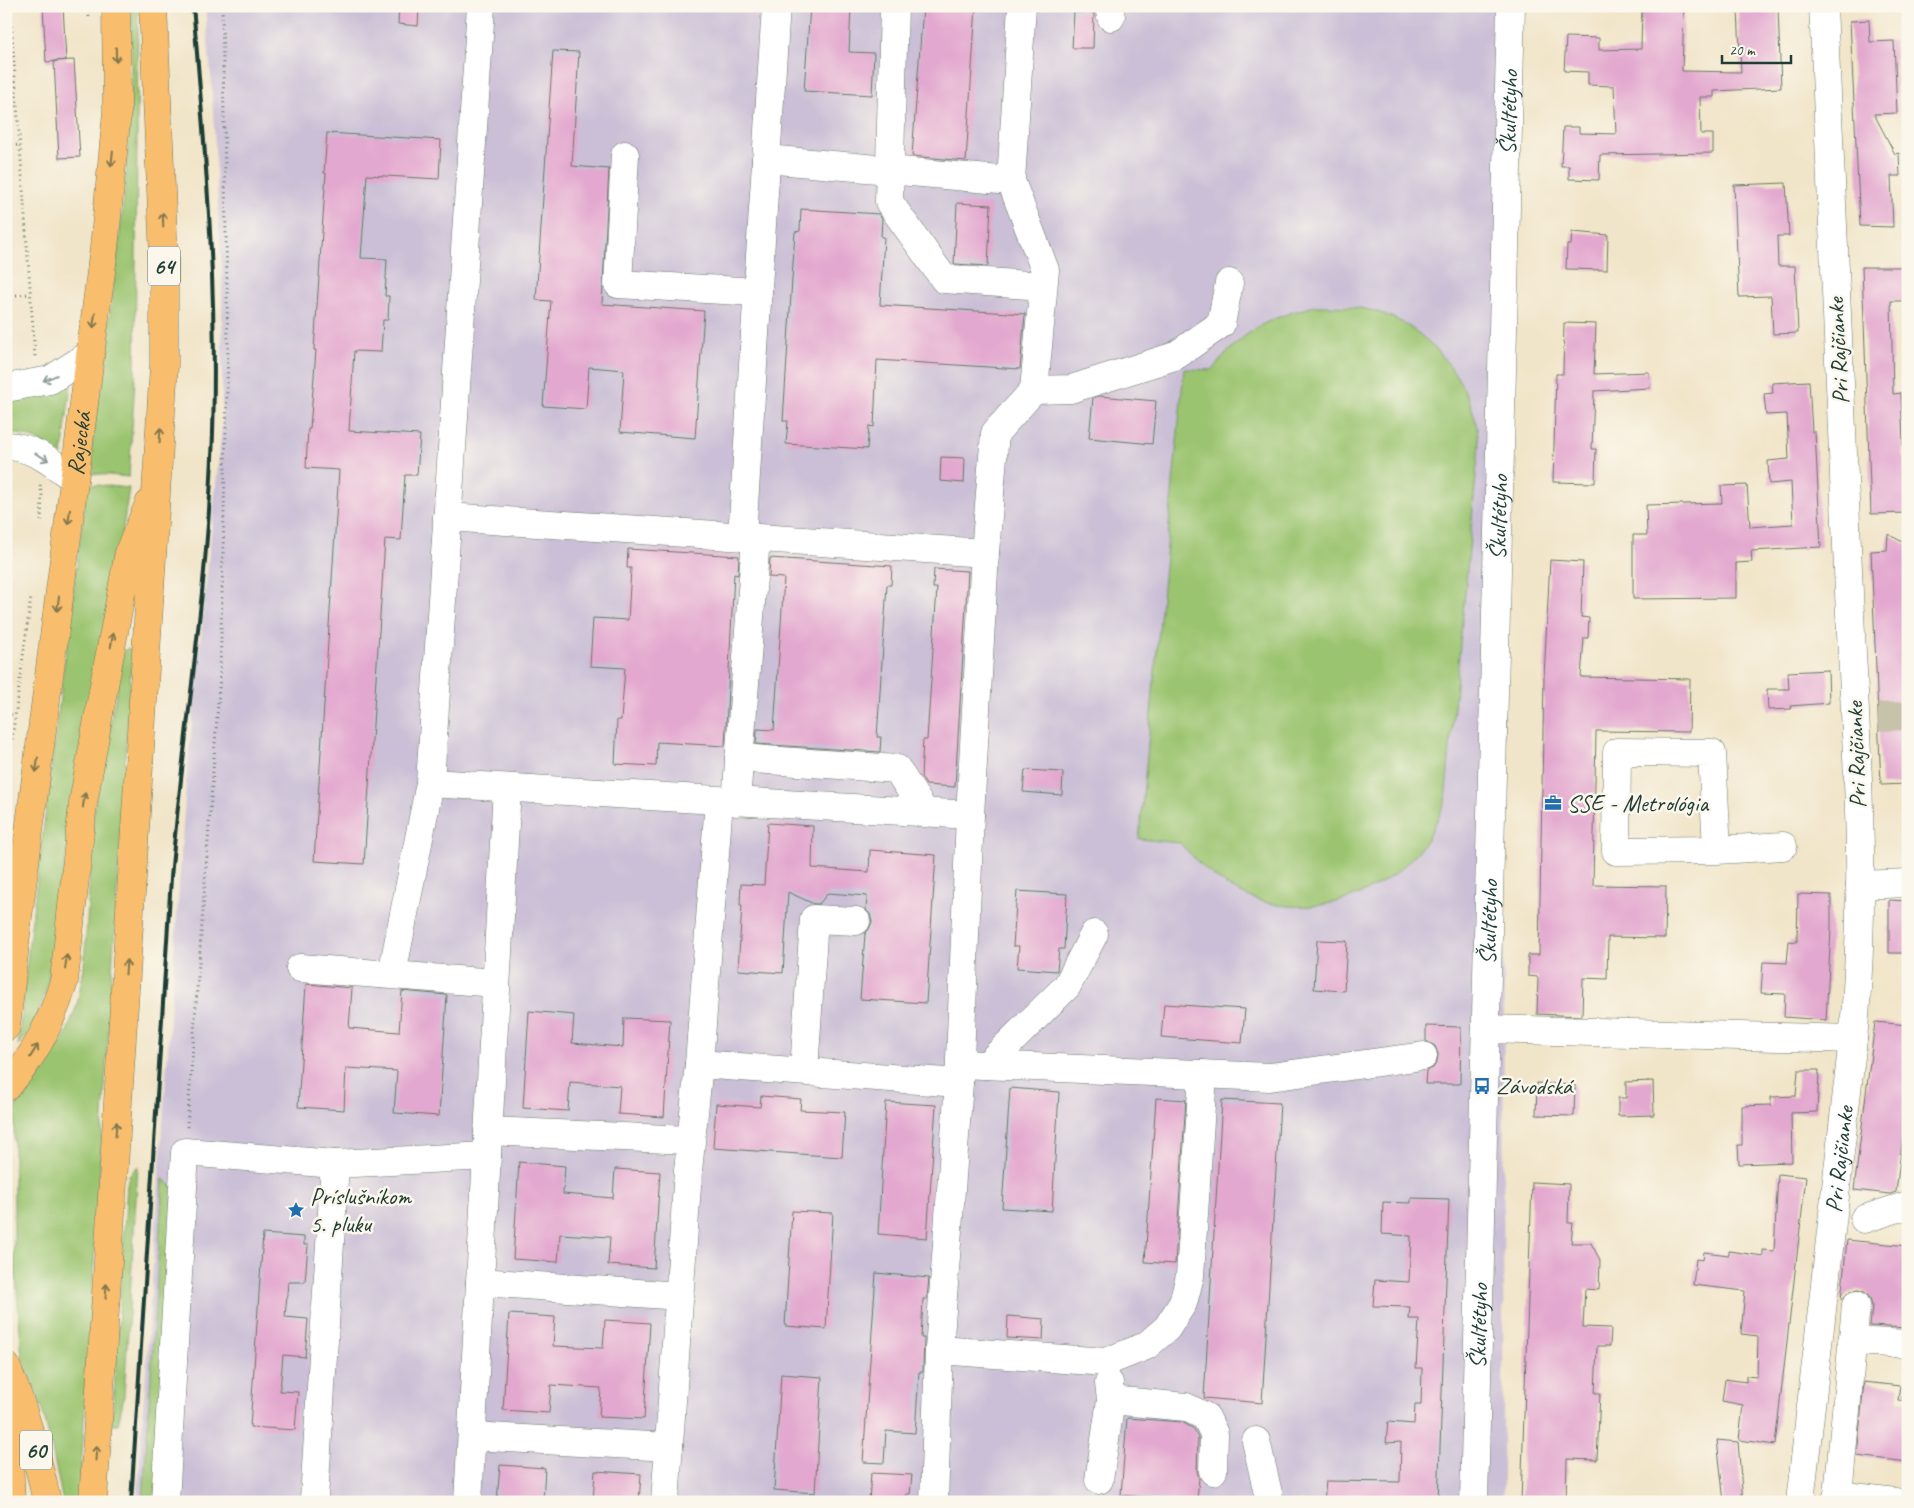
<svg xmlns="http://www.w3.org/2000/svg" width="1914" height="1508" font-family="Caveat,sans-serif">
<style>
.industrial{fill:#cabfd6}
.green{fill:#9bc470;stroke:#5d8052}
.building{fill:#e3a8cf}
.lines{fill:none;stroke-linecap:round;stroke-linejoin:round}
.minor-tunnel{stroke:#c7c3ab;stroke-width:28;stroke-dasharray:28 14;stroke-linecap:butt}
.minor-casing{stroke:#687868;stroke-width:29}
.major-casing{stroke:#687868;stroke-width:29}
.path{stroke:#687868;stroke-width:3;stroke-dasharray:1 4;stroke-linecap:butt}
.minor{stroke:#fff;stroke-width:28}
.major{stroke:#f9be6d;stroke-width:28}
.rail{stroke:#1f3d34;stroke-width:4}
.oneway{stroke:#81774e}
.oneway2{stroke:#8f9e9a}
.labels{text-anchor:middle;stroke-width:5;stroke-linejoin:round;paint-order:stroke}
.shield{fill:#fbf7ec;stroke:#61756b;stroke-width:1}
.shield-label{font-size:22px;font-weight:bold;fill:#1f3d34}
.street-label{font-size:24px;fill:#1f3d34;stroke:#fbf7ec}
.poi-label{font-size:24px;fill:#1f3d34;stroke:#fbf7ec;text-anchor:start}
</style>
<rect width="100%" height="100%" fill="#fbf7ec"/>
<filter id="ink" filterUnits="userSpaceOnUse"><feTurbulence type="fractalNoise" baseFrequency=".02" numOctaves="2"/><feDisplacementMap in="SourceGraphic" scale="10" xChannelSelector="R" yChannelSelector="G"/><feConvolveMatrix kernelMatrix="1 2 1 2 8 2 1 2 1" color-interpolation-filters="sRGB"/></filter>
<filter id="wash" filterUnits="userSpaceOnUse"><feTurbulence type="fractalNoise" baseFrequency=".0096" numOctaves="4" result="noise"/><feDisplacementMap in="SourceGraphic" scale="20" xChannelSelector="R" yChannelSelector="G"/><feGaussianBlur stdDeviation="1.12" result="paint"/><feColorMatrix in="noise" values="0 0 0 0 0 0 0 0 0 0 0 0 0 0 0 0 0 1.4 0 .05"/><feComposite in="paint" operator="in"/></filter>
<g filter="url(#wash)">
<rect width="100%" height="100%" fill="#f1e5c9"/>
<polygon class="industrial" points="205,6 1505,6 1503,1502 137,1502 186,783 222,425 222,275 211,76"/>
<g class="green">
<path d="M131,6H138V11L135,379L129,477L88,473C105,341 129,208 131,74C131,52 133,29 131,6Z"/>
<path d="M1315,306C1332,306 1348,306 1365,309C1417,318 1460,366 1474,415C1477,425 1478,435 1479,445L1445,801C1437,822 1428,841 1413,857C1365,908 1284,924 1225,884C1207,873 1194,858 1180,843L1139,839L1184,369L1212,370C1245,329 1265,319 1315,306Z"/>
<path d="M71,384L62,455C41,443 31,433 6,433V402L48,393Z"/>
<polygon points="87,484 129,488 120,548 73,801 53,956 46,991 34,1023 18,1046 30,935"/>
<polygon points="127,648 132,651 79,1502 63,1502 51,1444 39,1398 22,1357 14,1251 14,1108 38,1079 53,1056 66,1034 77,1005 84,968 94,809 124,651"/>
<polygon points="138,1166 124,1396 118,1424 112,1424 127,1184 129,1175"/>
<polygon points="163,1179 173,1187 160,1502 143,1502"/>
</g>
<g id="blocks">
<g class="building">
<polygon points="43,6 63,6 66,60 46,62"/>
<polygon points="399,6 419,6 418,26 398,24"/>
<polygon points="810,6 851,6 849,52 874,53 872,95 804,91"/>
<polygon points="923,6 976,6 966,161 912,156"/>
<polygon points="1642,6 1684,6 1682,71 1741,72 1738,10 1778,8 1781,88 1714,91 1714,97 1700,97 1701,134 1713,134 1713,153 1600,155 1599,180 1569,179 1569,166 1561,166 1563,127 1579,127 1579,133 1616,134 1614,86 1588,85 1588,72 1564,71 1566,37 1599,38 1599,50 1641,49"/>
<polygon points="1074,12 1094,13 1093,48 1072,48"/>
<polygon points="1869,20 1870,42 1894,41 1897,113 1874,114 1895,154 1899,153 1900,176 1891,176 1893,227 1860,226 1850,21"/>
<polygon points="553,51 579,52 572,166 609,169 602,304 704,311 695,438 620,432 624,370 589,367 586,409 543,406 551,301 536,300"/>
<polygon points="74,60 80,157 59,158 54,61"/>
<polygon points="327,133 441,140 439,179 367,175 361,258 387,259 385,296 389,296 388,320 383,320 381,352 354,351 349,431 420,435 417,475 405,475 401,540 385,539 364,864 314,861 339,470 306,468 308,429 310,429 316,350 314,350 326,173 324,173"/>
<polygon points="1786,183 1789,236 1777,236 1778,266 1795,266 1798,333 1773,334 1771,296 1739,297 1734,185"/>
<polygon points="957,203 991,205 988,266 954,264"/>
<polygon points="801,209 879,214 882,219 881,237 884,237 880,305 1025,314 1020,369 877,360 874,427 869,426 867,449 786,444 788,421 783,421 795,232 800,231"/>
<polygon points="1572,232 1608,235 1607,270 1566,269 1567,245 1571,245"/>
<polygon points="1862,267 1905,267 1906,278 1908,278 1908,301 1891,301 1893,394 1901,393 1906,513 1871,514"/>
<polygon points="1564,323 1596,324 1594,374 1649,372 1650,388 1594,391 1592,449 1596,449 1595,483 1553,482 1556,374 1563,374"/>
<polygon points="1809,381 1812,432 1815,432 1821,547 1751,551 1752,562 1736,563 1736,598 1633,599 1633,535 1647,535 1646,505 1722,503 1721,486 1747,485 1750,527 1793,524 1791,482 1769,484 1768,461 1789,459 1787,414 1766,415 1764,394 1773,393 1772,383"/>
<polygon points="1099,396 1156,401 1152,444 1089,438 1093,398"/>
<polygon points="941,457 965,458 964,483 940,481"/>
<polygon points="1888,534 1908,545 1908,784 1881,785 1871,551 1887,550"/>
<polygon points="628,549 739,556 738,575 734,574 725,746 657,742 656,766 615,764 617,720 621,720 625,668 590,666 593,618 628,620 631,568 627,568"/>
<polygon points="770,558 892,566 891,585 887,585 877,737 881,737 880,752 756,744 757,729 774,730 784,578 769,577"/>
<polygon points="1550,560 1583,562 1581,617 1589,618 1588,638 1584,638 1581,677 1690,679 1689,732 1596,731 1593,885 1666,886 1665,938 1608,937 1607,979 1583,978 1582,1016 1537,1014 1538,977 1528,976 1528,955 1539,955 1544,677"/>
<polygon points="934,569 968,571 955,787 926,785 921,777 923,740 927,740 937,588 933,588"/>
<polygon points="1828,670 1829,703 1790,706 1791,709 1768,710 1767,689 1789,689 1788,672"/>
<polygon points="1025,770 1063,772 1062,795 1023,792"/>
<polygon points="768,823 813,826 812,868 869,872 870,850 936,855 926,1003 860,999 865,934 869,929 872,922 870,914 866,910 867,896 828,893 819,904 814,904 788,892 783,973 738,970 742,905 740,905 741,884 764,885"/>
<polygon points="1017,891 1067,894 1064,949 1059,949 1057,971 1017,968 1019,946 1013,946"/>
<polygon points="1798,894 1831,895 1831,929 1826,1020 1784,1017 1785,994 1761,993 1763,962 1787,963 1789,941 1797,942"/>
<polygon points="1889,900 1908,901 1908,953 1889,953"/>
<polygon points="1317,940 1347,941 1344,991 1314,989"/>
<polygon points="306,984 352,988 349,1028 399,1032 402,991 447,995 439,1116 394,1113 397,1071 346,1068 344,1110 298,1107"/>
<polygon points="1164,1004 1245,1009 1242,1043 1161,1037"/>
<polygon points="529,1011 574,1015 572,1043 623,1047 624,1018 670,1020 664,1117 618,1114 620,1086 570,1082 568,1111 523,1108"/>
<polygon points="1875,1022 1908,1025 1908,1136 1903,1135 1896,1192 1890,1194 1854,1190"/>
<polygon points="1426,1026 1461,1027 1460,1084 1425,1084 1426,1071 1433,1068 1437,1062 1438,1054 1435,1046 1426,1041"/>
<polygon points="1798,1070 1819,1070 1817,1112 1791,1113 1792,1162 1739,1164 1738,1145 1742,1145 1742,1106 1771,1105 1771,1097 1796,1096"/>
<polygon points="1653,1081 1654,1115 1618,1116 1618,1098 1626,1098 1626,1082"/>
<polygon points="1537,1083 1575,1085 1574,1116 1536,1115"/>
<polygon points="1010,1088 1059,1092 1052,1211 1002,1208"/>
<polygon points="761,1096 801,1099 800,1110 845,1112 842,1157 713,1148 716,1104 760,1107"/>
<polygon points="1156,1098 1186,1100 1175,1264 1145,1262"/>
<polygon points="1222,1100 1280,1103 1262,1403 1204,1398"/>
<polygon points="886,1102 936,1105 927,1238 878,1234"/>
<polygon points="519,1162 565,1166 563,1194 613,1198 615,1169 660,1172 654,1268 608,1265 610,1237 560,1234 558,1262 513,1259"/>
<polygon points="1778,1174 1806,1177 1775,1445 1739,1440 1743,1405 1722,1401 1725,1379 1746,1382 1746,1376 1757,1377 1758,1336 1741,1334 1745,1291 1693,1285 1696,1259 1703,1260 1704,1252 1729,1255 1729,1251 1763,1256 1763,1250 1774,1251"/>
<polygon points="1532,1182 1569,1184 1568,1223 1573,1223 1571,1243 1591,1243 1600,1260 1599,1290 1585,1289 1583,1327 1611,1328 1610,1346 1597,1346 1595,1393 1600,1393 1597,1460 1567,1459 1566,1502 1521,1502"/>
<polygon points="1411,1198 1449,1199 1438,1502 1324,1502 1326,1481 1400,1482 1401,1442 1386,1443 1388,1422 1414,1424 1415,1405 1421,1405 1422,1368 1416,1368 1419,1319 1409,1319 1410,1307 1373,1306 1375,1280 1409,1282 1411,1236 1382,1234 1383,1202 1411,1203"/>
<polygon points="792,1211 833,1213 826,1329 785,1326"/>
<polygon points="263,1234 304,1237 304,1245 308,1245 305,1282 288,1282 285,1317 308,1319 305,1357 283,1355 280,1391 298,1392 295,1430 250,1427"/>
<polygon points="1847,1240 1908,1246 1908,1328 1870,1326 1872,1306 1870,1298 1865,1292 1858,1290 1850,1291 1841,1300"/>
<polygon points="876,1273 929,1278 927,1299 923,1299 921,1338 924,1338 923,1372 919,1372 915,1433 886,1431 884,1463 863,1462"/>
<polygon points="509,1314 555,1317 553,1346 603,1348 605,1320 650,1323 644,1419 599,1417 601,1388 551,1385 549,1413 503,1410"/>
<polygon points="1008,1316 1044,1319 1043,1340 1007,1338"/>
<polygon points="781,1374 822,1377 815,1493 774,1490"/>
<polygon points="1864,1382 1900,1386 1898,1400 1908,1401 1908,1462 1857,1456"/>
<polygon points="1127,1418 1182,1422 1194,1429 1198,1437 1197,1471 1199,1478 1197,1501 1121,1495"/>
<polygon points="1717,1440 1738,1442 1743,1502 1724,1502"/>
<polygon points="500,1465 545,1468 543,1502 497,1502"/>
<polygon points="595,1471 641,1474 639,1502 593,1502"/>
<polygon points="871,1473 912,1475 910,1494 906,1494 906,1502 869,1502"/>
</g>
</g>
</g>
<g filter="url(#ink)">
<use href="#blocks" fill-opacity="0" stroke="#687868" stroke-width="1"/>
<g class="lines">
<polyline class="minor-tunnel" points="1878,717 1908,716"/>
<g class="minor-casing">
<g id="minor">
<polyline points="894,6 889,202 944,279 1043,286"/>
<polyline points="1109,6 1111,17"/>
<polyline points="625,155 618,284 758,292"/>
<polyline points="766,159 1011,181 1045,270 1034,390 995,433 985,553 970,815 959,1083 939,1350 934,1502"/>
<polyline points="1011,181 1022,6"/>
<polyline points="6,388 50,380 89,355"/>
<polyline points="1034,390 1071,389 1175,356 1221,324 1229,283"/>
<path d="M6,446C33,446 54,464 74,479"/>
<polyline points="447,517 985,553"/>
<polyline points="742,537 776,6"/>
<polyline points="739,758 897,769 925,813"/>
<polyline points="430,783 970,815"/>
<polyline points="736,802 756,538"/>
<polyline points="1717,850 1712,753 1617,752 1616,851 1717,850 1783,846"/>
<polyline points="1860,885 1908,883"/>
<polyline points="300,968 496,983"/>
<polyline points="392,974 430,783 481,6"/>
<polyline points="1486,1029 1853,1039"/>
<polyline points="699,1064 959,1083"/>
<polyline points="960,1064 1270,1077 1423,1056"/>
<polyline points="987,1065 1067,986 1094,934"/>
<polyline points="804,1071 814,919 856,921"/>
<polyline points="488,1131 690,1140"/>
<polyline points="1864,1219 1908,1205"/>
<polyline points="480,1282 680,1296"/>
<polyline points="1852,1341 1908,1344"/>
<polyline points="939,1350 1106,1362 1146,1346 1167,1328 1183,1303 1190,1276 1203,1074"/>
<polyline points="1111,1400 1186,1407 1206,1417 1214,1434 1213,1471"/>
<polyline points="472,1436 669,1447"/>
<polyline points="1256,1441 1270,1502"/>
<polyline points="1099,1480 1111,1400 1109,1383"/>
<polyline points="1838,1495 1895,1502"/>
<polyline points="314,1499 335,1164"/>
<polyline points="165,1502 185,1152 335,1164 487,1156"/>
<polyline points="468,1502 507,788"/>
<polyline points="665,1502 688,1171 699,1064 719,801"/>
<path id="s1" d="M1474,1502L1511,6"/>
<path id="s2" d="M1800,1502L1853,1039C1868,891 1856,741 1849,593C1841,397 1832,202 1823,6"/>
<polyline points="1835,1502 1838,1495 1856,1305"/>
</g>
</g>
<g class="major-casing">
<g id="major">
<path id="s3" d="M6,1027L18,917L104,248L117,111L116,6"/>
<path d="M6,1087C35,1057 52,1021 64,981L83,803L105,680L129,552L149,504"/>
<path d="M6,1366C25,1410 37,1455 47,1502"/>
<polyline points="6,1387 11,1502"/>
<polyline points="93,1502 164,365 164,258 153,6"/>
</g>
</g>
<g class="path">
<polyline points="10,6 35,357"/>
<polyline points="88,6 89,17"/>
<polyline points="6,58 13,58"/>
<polyline points="6,146 20,145"/>
<polyline points="16,295 31,294"/>
<polyline points="40,485 42,494 41,524"/>
<polyline points="6,714 15,715"/>
<polyline points="6,784 31,597"/>
<polyline points="187,1127 220,676 228,347 222,6"/>
<polyline points="1902,1398 1903,1387 1908,1387"/>
</g>
<use href="#minor" class="minor"/>
<use href="#major" class="major"/>
<path class="rail" d="M131,1502L171,878C183,738 206,599 212,458C219,306 206,158 193,6"/>
</g>
<defs><path id="oneway-shaft" d="M-6 0H5M1.5-3L5.5 0L1.5 3" fill="none" stroke-width="1.6" stroke-linecap="round" stroke-linejoin="round" transform="scale(1.25)"/></defs>
<g class="oneway">
<use href="#oneway-shaft" transform="translate(116 55) rotate(89)"/>
<use href="#oneway-shaft" transform="translate(112 159) rotate(96)"/>
<use href="#oneway-shaft" transform="translate(163 220) rotate(-92)"/>
<use href="#oneway-shaft" transform="translate(94 321) rotate(98)"/>
<use href="#oneway-shaft" transform="translate(160 435) rotate(-87)"/>
<use href="#oneway-shaft" transform="translate(69 517) rotate(97)"/>
<use href="#oneway-shaft" transform="translate(58 604) rotate(97)"/>
<use href="#oneway-shaft" transform="translate(112 640) rotate(-80)"/>
<use href="#oneway-shaft" transform="translate(37 765) rotate(97)"/>
<use href="#oneway-shaft" transform="translate(84 800) rotate(-81)"/>
<use href="#oneway-shaft" transform="translate(66 962) rotate(-83)"/>
<use href="#oneway-shaft" transform="translate(126 967) rotate(-86)"/>
<use href="#oneway-shaft" transform="translate(34 1051) rotate(-58)"/>
<use href="#oneway-shaft" transform="translate(116 1129) rotate(-86)"/>
<use href="#oneway-shaft" transform="translate(106 1291) rotate(-86)"/>
<use href="#oneway-shaft" transform="translate(96 1453) rotate(-86)"/>
</g>
<g class="oneway2">
<use href="#oneway-shaft" transform="translate(50 378) rotate(158)"/>
<use href="#oneway-shaft" transform="translate(42 457) rotate(28)"/>
</g>
</g>
<defs>
<g id="office-bare" transform="scale(1.35)"><path d="M-6-3h4V-5.5h4V-3h4V5H-6ZM-1-4.5V-3h2v-1.5ZM-6 0V1H6V0Z" fill="#1f6fb2" stroke="#fbf7ec" stroke-width="2.5" paint-order="stroke"/></g>
<g id="bus-bare" transform="scale(1.35)"><path d="M-5-6H5V4H4V6H2V4H-2V6H-4V4H-5ZM-3.5-4V0h7V-4ZM-3.5 1.2v1.5H-2V1.2ZM2 1.2v1.5H3.5V1.2Z" fill="#1f6fb2" stroke="#fbf7ec" stroke-width="2.5" paint-order="stroke"/></g>
<g id="sight-bare" transform="scale(1.35)"><path d="M0-6L1.8-2.2L6-1.7L2.9 1.2L3.7 5.4L0 3.3L-3.7 5.4L-2.9 1.2L-6-1.7L-1.8-2.2Z" fill="#1f6fb2" stroke="#fbf7ec" stroke-width="2.5" paint-order="stroke"/></g>
</defs>
<g fill-rule="evenodd">
<use href="#office-bare" x="1553" y="803"/>
<use href="#bus-bare" x="1482" y="1086"/>
<use href="#sight-bare" x="296" y="1210"/>
</g>
<g class="labels">
<g class="shield">
<rect x="148" y="246.5" width="32" height="39" rx="4"/>
<rect x="20" y="1430.5" width="32" height="39" rx="4"/>
</g>
<g class="shield-label">
<text x="164" y="274">64</text>
<text x="36" y="1458">60</text>
</g>
<g class="street-label">
<text dy="8" stroke="none"><textPath href="#s1" startOffset="1390">Škultétyho</textPath></text>
<text transform="translate(1838 351) rotate(-93)" y="8">Pri Rajčianke</text>
<text dy="8" stroke="none"><textPath href="#s3" startOffset="588">Rajecká</textPath></text>
<text dy="8" stroke="none"><textPath href="#s1" startOffset="985">Škultétyho</textPath></text>
<text transform="translate(1856 755) rotate(-92)" y="8">Pri Rajčianke</text>
<text dy="8" stroke="none"><textPath href="#s1" startOffset="580">Škultétyho</textPath></text>
<text dy="8" stroke="none"><textPath href="#s2" startOffset="345">Pri Rajčianke</textPath></text>
<text dy="8" stroke="none"><textPath href="#s1" startOffset="176">Škultétyho</textPath></text>
</g>
<g class="poi-label">
<text x="1567" y="811">SSE - Metrológia</text>
<text x="1496" y="1094">Závodská</text>
<text x="310" y="1204">Príslušníkom<tspan x="310" dy="28">5. pluku</tspan></text>
</g>
</g>
<rect width="1914" height="1508" fill="none" stroke="#fbf7ec" stroke-width="25"/>
<path d="M1722 55v8h69v-8" fill="none" stroke="#1f3d34" stroke-width="2.5"/>
<text x="1729" y="55" font-size="15" fill="#1f3d34" stroke="#fbf7ec" stroke-width="4" paint-order="stroke">20 m</text>
</svg>
